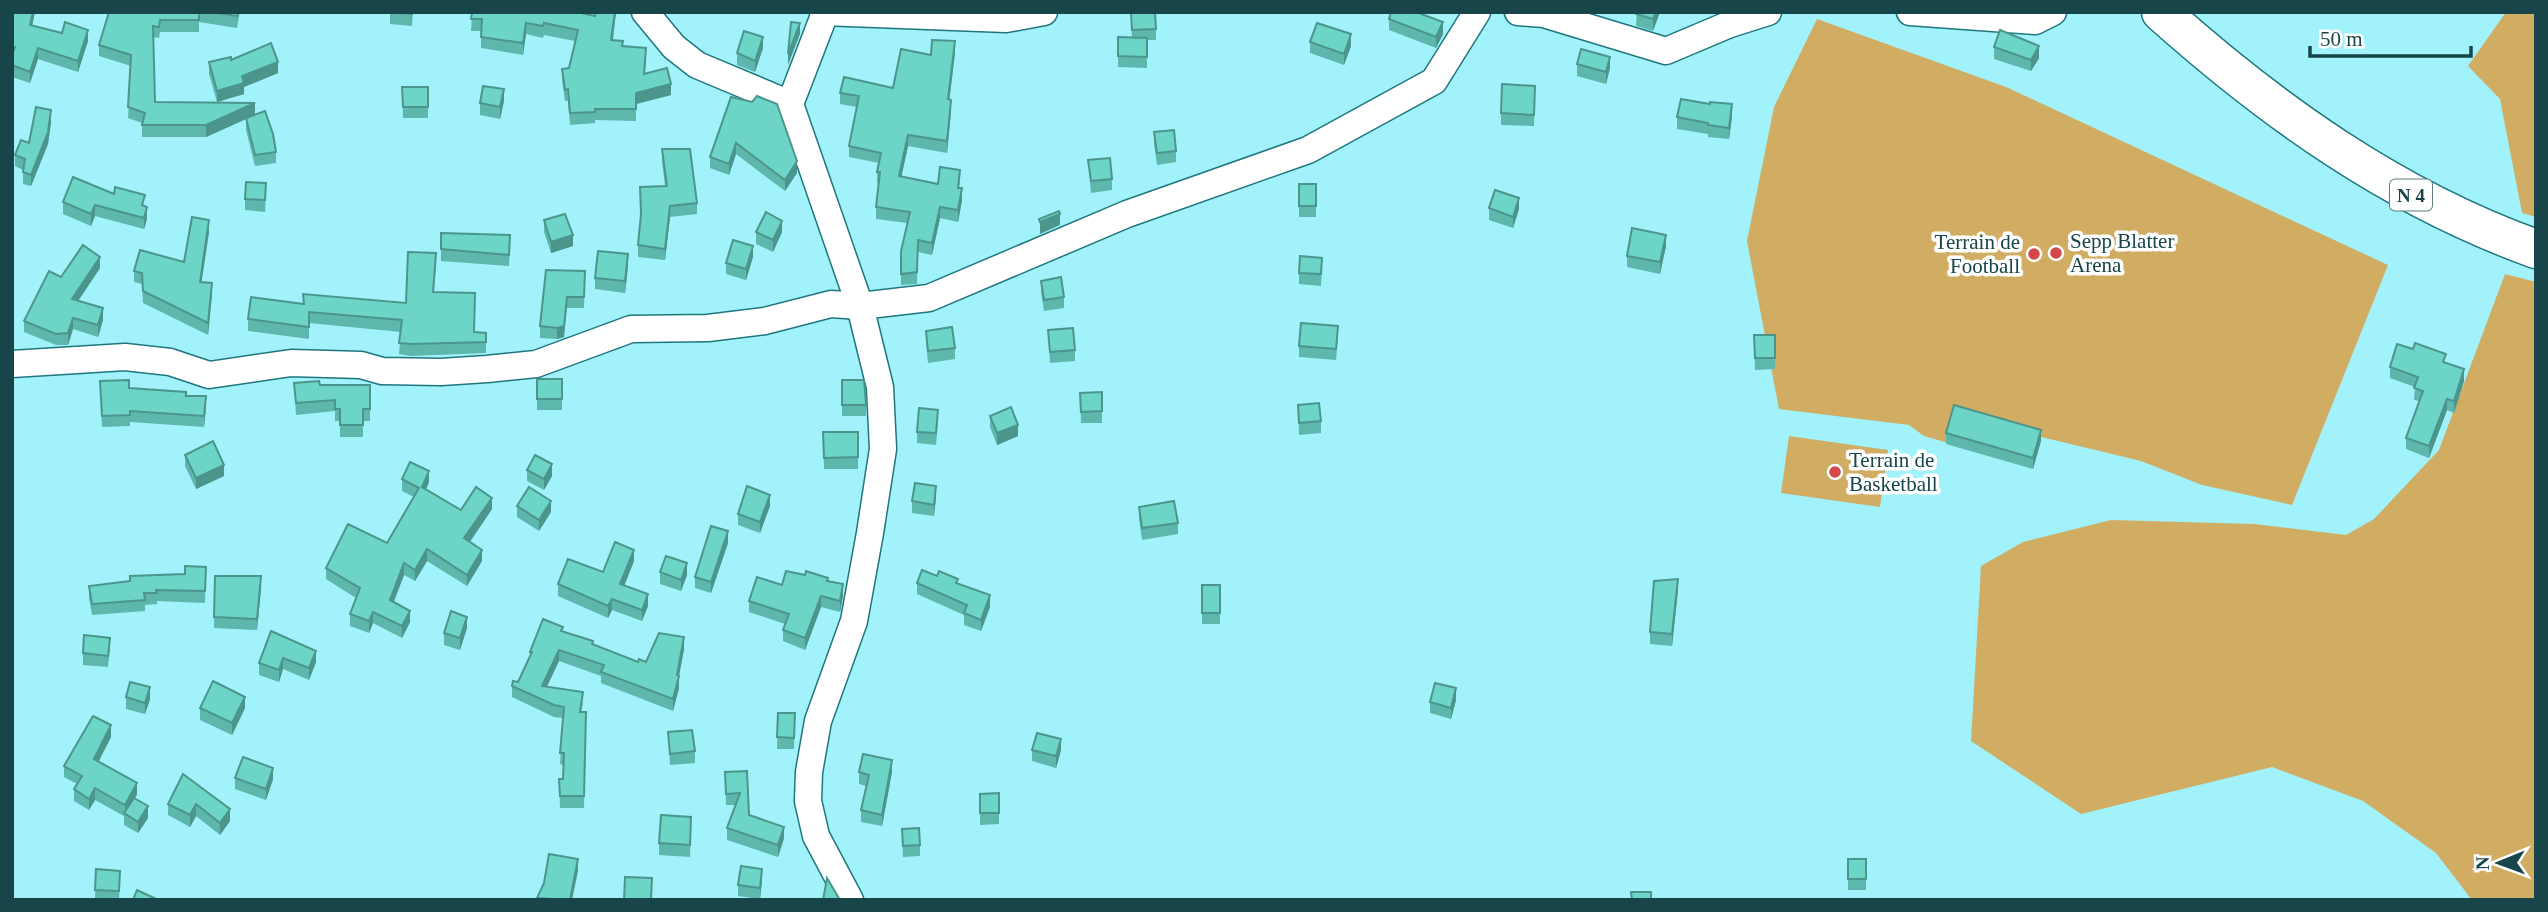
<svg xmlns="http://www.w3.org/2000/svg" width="2548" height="912" font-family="'Times New Roman',serif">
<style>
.green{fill:#d1ad64}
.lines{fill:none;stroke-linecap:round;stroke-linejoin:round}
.minor-casing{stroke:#20767f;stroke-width:29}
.primary-casing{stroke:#20767f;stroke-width:41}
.minor{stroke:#fff;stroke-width:26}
.primary{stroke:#fff;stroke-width:38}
.wall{fill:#5eb7ac}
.shaded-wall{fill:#4c958c}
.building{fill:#6dd5c8;stroke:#4c958c;stroke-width:2}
.poi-dot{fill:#d64747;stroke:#fff;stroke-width:2.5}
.labels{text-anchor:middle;stroke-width:7;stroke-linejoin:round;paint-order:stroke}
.shield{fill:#fff;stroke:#5d7d80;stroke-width:2}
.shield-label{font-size:19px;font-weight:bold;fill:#174549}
.poi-label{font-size:21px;fill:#174549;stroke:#fff;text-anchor:start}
</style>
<rect width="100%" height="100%" fill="#a1f2fa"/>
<g class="green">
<polygon points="2506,12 2536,12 2536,217 2522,213 2500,99 2468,66"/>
<polygon points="1817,19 2006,87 2388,265 2292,505 2202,485 2141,461 2021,432 2011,461 1924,436 1909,425 1779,409 1747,241 1774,107"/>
<polygon points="2505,274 2536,282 2536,900 2472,900 2436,853 2363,801 2272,767 2081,814 1971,741 1981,566 2023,542 2111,520 2254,524 2346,535 2374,519 2439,450"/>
<polygon points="1789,436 1888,450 1880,507 1781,493"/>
</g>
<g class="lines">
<g class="minor-casing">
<g id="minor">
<polyline points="645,12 674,47 697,65 790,104 860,306 880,387 883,449 870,533 854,621 818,721 809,772 808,801 816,836 850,900"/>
<polyline points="823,12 1006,19 1044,12"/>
<polyline points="1518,12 1544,14 1666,51 1730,24 1768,12"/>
<polyline points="1910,12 2035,21 2053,12"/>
<polyline points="790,104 825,13"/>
<polyline points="12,364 125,357 170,362 209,375 291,363 361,365 382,371 441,372 487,369 536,364 631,329 708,328 765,321 831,304 860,306 929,298 1127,214 1308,150 1434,81 1477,12"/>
</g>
</g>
<g class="primary-casing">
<path id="primary" d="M2161,12C2273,112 2394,198 2536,249"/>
</g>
<use href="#minor" class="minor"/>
<use href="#primary" class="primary"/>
</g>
<g class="wall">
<polygon points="12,12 32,26 88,41 78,72 38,59 30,83 12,77"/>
<polygon points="109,12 240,12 237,28 199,22 199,32 160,32 159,38 153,37 155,102 255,115 276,152 276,163 255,166 246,130 246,119 206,137 142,137 142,123 128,118 131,66 99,56 99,45"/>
<polygon points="390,12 413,12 412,26 390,24"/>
<polygon points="472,12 595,16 595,12 616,12 613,40 646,59 645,74 671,95 636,104 636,121 595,120 595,123 570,125 568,101 565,101 562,80 562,69 569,68 575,41 544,35 543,38 526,34 523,55 481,48 481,31 471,31"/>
<polygon points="1637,12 1660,12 1653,31 1636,26"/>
<polygon points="1131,13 1156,29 1156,40 1147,40 1147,68 1118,67 1118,56 1132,38"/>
<polygon points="1389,19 1443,34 1436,48 1389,30"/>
<polygon points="1310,42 1351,46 1344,65 1310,53"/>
<polygon points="1994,47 2039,58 2031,71 1994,59"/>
<polygon points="763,48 755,72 737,65 737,53"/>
<polygon points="955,53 949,100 951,111 947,153 908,146 901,177 938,184 960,181 959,188 962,200 958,222 940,218 932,255 918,252 917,284 901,285 901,251 907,223 876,219 876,207 878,183 877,183 877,172 879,163 849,157 849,146 857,107 840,104 840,93 893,88 931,55"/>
<polygon points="231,59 278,73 244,87 244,94 217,102 209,74 209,62"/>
<polygon points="1577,64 1610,68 1606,84 1577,76"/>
<polygon points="402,87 428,87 428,118 403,118"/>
<polygon points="1535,97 1534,126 1501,125 1501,113"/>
<polygon points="504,101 500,119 480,115 480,103"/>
<polygon points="752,102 797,173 785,191 736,154 729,175 710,168 710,157"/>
<polygon points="1732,116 1729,139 1708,137 1708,134 1677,129 1677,117"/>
<polygon points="51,122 48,144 31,186 23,184 23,170 15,166 15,155"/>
<polygon points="1154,132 1176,151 1176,162 1157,165 1154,144"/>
<polygon points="662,149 697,203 697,214 670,217 665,260 638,257 638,245 641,218 640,187 665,186 662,161"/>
<polygon points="1088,160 1112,179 1112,190 1091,193"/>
<rect x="1299" y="184" width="17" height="33"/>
<polygon points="266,195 265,212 245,210 245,199"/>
<polygon points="63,202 145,206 147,219 144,229 95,216 91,226 63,214"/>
<polygon points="1489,208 1519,209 1513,228 1489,220"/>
<polygon points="544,220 573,246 551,253 544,232"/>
<polygon points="209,232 201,282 212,294 208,335 143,303 142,284 134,282 134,271 184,262"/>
<polygon points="756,232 782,232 773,252 756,244"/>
<polygon points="441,233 510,247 509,266 441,261"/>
<polygon points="1666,246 1660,274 1627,267 1627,256"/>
<polygon points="753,257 746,280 726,274 726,263"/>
<polygon points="436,265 434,292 474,332 486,333 486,353 411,356 399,354 401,332 309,323 309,339 248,331 248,319 303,304 303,294 406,303"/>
<polygon points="628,266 625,293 595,289 595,278"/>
<polygon points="100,268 78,301 103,320 98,337 73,329 68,345 56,345 24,332 24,321"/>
<polygon points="1322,269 1321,286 1299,284 1299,273"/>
<polygon points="585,271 584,308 567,308 564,337 557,339 540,338 540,326"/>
<polygon points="1041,281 1064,297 1064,308 1044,311 1041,292"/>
<polygon points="1048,330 1075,350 1075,361 1050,363"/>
<polygon points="926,331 955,348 955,359 928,363 926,342"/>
<polygon points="1754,335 1775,335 1775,369 1755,370"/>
<polygon points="1338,337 1336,360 1299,357 1299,346"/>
<polygon points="2446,363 2464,381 2454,413 2447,410 2429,458 2406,449 2406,438 2419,401 2414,400 2415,387 2390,378 2390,367"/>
<rect x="537" y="379" width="25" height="31"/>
<polygon points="842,380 866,405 866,416 842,416"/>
<polygon points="100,381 129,388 186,396 206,407 204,427 130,422 130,426 102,427"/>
<polygon points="294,383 320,385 370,385 370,421 363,421 363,437 340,437 340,421 335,421 335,411 296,415"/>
<polygon points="1102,392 1102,423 1081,423 1080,393"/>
<polygon points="1298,405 1321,421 1321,433 1299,435"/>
<polygon points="990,416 1018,436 997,445 990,427"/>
<polygon points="938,422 936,445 917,443 917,432"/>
<polygon points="823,432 858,432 858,469 824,469"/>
<polygon points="1946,433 2041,441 2033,469 1946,444"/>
<polygon points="185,455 224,476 196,489 185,466"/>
<polygon points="527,470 552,476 544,490 527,481"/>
<polygon points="402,479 429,482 426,490 461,510 492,509 470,542 482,561 467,586 427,561 415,581 404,575 393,602 410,622 402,638 373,623 369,633 350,626 350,614 356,598 326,579 326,568 387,543 414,497 402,491"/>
<polygon points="936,497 934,516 912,513 912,501"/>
<polygon points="517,506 551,512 539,531 517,517"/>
<polygon points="770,506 760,533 738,525 738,514"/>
<polygon points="1139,507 1178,523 1178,534 1142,540 1139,518"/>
<polygon points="728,543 711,593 695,588 695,577"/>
<polygon points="634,561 624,586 648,606 642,621 612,610 608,618 558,596 558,584 603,572"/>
<polygon points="206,567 205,603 157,601 157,604 145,605 145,611 92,615 89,598 89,586 185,574"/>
<polygon points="660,572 687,575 681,591 660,584"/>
<polygon points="215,576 261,588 257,630 214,628"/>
<polygon points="828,581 843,596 840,612 821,607 805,650 783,641 783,630 785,624 749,612 749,601 782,585"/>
<polygon points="917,583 958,584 990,607 981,631 964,625 964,615 917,594"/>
<rect x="1202" y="585" width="18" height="39"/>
<polygon points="1678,590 1672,646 1650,644 1650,632"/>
<polygon points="467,628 460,650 444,645 444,633"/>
<polygon points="271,631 316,662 309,680 283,669 279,682 259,675 259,663"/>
<polygon points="563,632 638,662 646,662 684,649 679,676 679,688 673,711 601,683 601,676 559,661 547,686 583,703 581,712 586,712 584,808 560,808 559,779 563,779 564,765 560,764 563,718 554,717 512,697 512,686 518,682 530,657 530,652"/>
<polygon points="110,649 108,667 83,665 83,653"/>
<polygon points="126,697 150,699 145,714 126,709"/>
<polygon points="1456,700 1451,719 1430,713 1430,702"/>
<polygon points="200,708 245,708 232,735 200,720"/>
<polygon points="778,713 795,713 794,749 777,749"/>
<polygon points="668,732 695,751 695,763 670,765"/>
<polygon points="111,737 99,761 137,794 135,799 148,818 138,833 124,825 124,816 95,800 89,810 74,801 74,789 77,784 64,777 64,766"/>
<polygon points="1032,750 1061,750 1056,768 1032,761"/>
<polygon points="747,771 749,815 784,838 778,857 727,840 727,828 736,805 726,805 725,772"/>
<polygon points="859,772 892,772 882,826 861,822 861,810 866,786 859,784"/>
<polygon points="183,774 230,821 220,835 196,816 190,827 168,815 168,804"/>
<polygon points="235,778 273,779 266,800 235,789"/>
<polygon points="999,793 999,824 980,825 980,794"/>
<polygon points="691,828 690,857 659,855 659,843"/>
<polygon points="902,829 920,845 920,856 903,857"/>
<rect x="1848" y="859" width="18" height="31"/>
<polygon points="96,869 120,882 119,900 95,900"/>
<polygon points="762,880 760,899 738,896 738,885"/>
</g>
<g class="shaded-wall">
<polygon points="33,12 35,12 30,37 30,25"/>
<polygon points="615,12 616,12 611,51 611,40"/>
<polygon points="1656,12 1660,12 1653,31 1653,19"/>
<polygon points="1443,22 1443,34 1436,48 1436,37"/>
<polygon points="526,23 526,34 523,55 523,43"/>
<polygon points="800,23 800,34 788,65 788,54"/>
<polygon points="88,30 88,41 78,72 78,61"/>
<polygon points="1351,34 1351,46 1344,65 1344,54"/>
<polygon points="763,37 763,48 755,72 755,61"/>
<polygon points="955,41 955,53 948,111 948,99"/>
<polygon points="2039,46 2039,58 2031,71 2031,60"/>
<polygon points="38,48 38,59 30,83 30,72"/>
<polygon points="1610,57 1610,68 1606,84 1606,72"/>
<polygon points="278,62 278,73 244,87 244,94 217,102 217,91 242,76"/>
<polygon points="671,84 671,95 636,104 636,93"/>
<polygon points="504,89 504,101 500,119 500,107"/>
<polygon points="951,100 951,111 947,153 947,141"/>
<polygon points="255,103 255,115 206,137 206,125"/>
<polygon points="1732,104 1732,116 1729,139 1729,128"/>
<polygon points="51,110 51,122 48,144 31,186 31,175"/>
<polygon points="908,135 908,146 899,188 899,176"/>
<polygon points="736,143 736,154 729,175 729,164"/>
<polygon points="797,161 797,173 785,191 785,180"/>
<polygon points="962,188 962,200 958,222 958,210"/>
<polygon points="1519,198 1519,209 1513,228 1513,217"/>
<polygon points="95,205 95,216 91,226 91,214"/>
<polygon points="670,206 670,217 665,260 665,249"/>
<polygon points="147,207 147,219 144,229 144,218"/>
<polygon points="940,207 940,218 932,255 932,243"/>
<polygon points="1060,214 1060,225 1040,234 1040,222"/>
<polygon points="209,220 209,232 200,293 200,282"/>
<polygon points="782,221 782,232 773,252 773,240"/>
<polygon points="573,235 573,246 551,253 551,242"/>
<polygon points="1666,235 1666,246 1660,274 1660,262"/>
<polygon points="753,246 753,257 746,280 746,269"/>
<polygon points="628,254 628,266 625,293 625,281"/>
<polygon points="100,257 100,268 72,310 72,299"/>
<polygon points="212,283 212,294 208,335 208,323"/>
<polygon points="567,297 564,337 557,339 557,328"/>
<polygon points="103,308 103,320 98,337 98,325"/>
<polygon points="73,318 73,329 68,345 68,333"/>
<polygon points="2464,369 2464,381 2454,413 2454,401"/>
<polygon points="206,396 206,407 204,427 204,416"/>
<polygon points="2447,399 2447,410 2429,458 2429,446"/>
<polygon points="1018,425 1018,436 997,445 997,433"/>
<polygon points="2041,430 2041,441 2033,469 2033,458"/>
<polygon points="552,464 552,476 544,490 544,479"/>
<polygon points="224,465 224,476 196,489 196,478"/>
<polygon points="429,471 429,482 422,499 422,487"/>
<polygon points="936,486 936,497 934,516 934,505"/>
<polygon points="770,495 770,506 760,533 760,522"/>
<polygon points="492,498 492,509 464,550 464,538"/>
<polygon points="551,501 551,512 539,531 539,520"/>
<polygon points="728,531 728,543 711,593 711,582"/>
<polygon points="427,549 427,561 415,581 415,570"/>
<polygon points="482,550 482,561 467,586 467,575"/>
<polygon points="634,550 634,561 620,596 620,584"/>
<polygon points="404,563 404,575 390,612 390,600"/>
<polygon points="687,563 687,575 681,591 681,580"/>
<polygon points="261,576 261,588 257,630 257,619"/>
<polygon points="1678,579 1678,590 1672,646 1672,634"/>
<polygon points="843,584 843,596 840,612 840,601"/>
<polygon points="648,594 648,606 642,621 642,610"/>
<polygon points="990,595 990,607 981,631 981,620"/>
<polygon points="821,596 821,607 805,650 805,638"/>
<polygon points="612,599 612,610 608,618 608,606"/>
<polygon points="410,611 410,622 402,638 402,626"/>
<polygon points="373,612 373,623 369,633 369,621"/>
<polygon points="467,617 467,628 460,650 460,638"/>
<polygon points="684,637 684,649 678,681 679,676 679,688 673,711 673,699"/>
<polygon points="559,650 559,661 542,697 542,686"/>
<polygon points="316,651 316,662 309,680 309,668"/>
<polygon points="283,658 283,669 279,682 279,670"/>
<polygon points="150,687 150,699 145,714 145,703"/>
<polygon points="1456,688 1456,700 1451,719 1451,708"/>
<polygon points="245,697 245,708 232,735 232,723"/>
<polygon points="111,725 111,737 94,770 94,759"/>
<polygon points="1061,739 1061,750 1056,768 1056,756"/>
<polygon points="892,760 892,772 882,826 882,815"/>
<polygon points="273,768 273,779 266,800 266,789"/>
<polygon points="137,783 137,794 126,815 125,814 125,805"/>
<polygon points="95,788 95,800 89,810 89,799"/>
<polygon points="196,804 196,816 190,827 190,815"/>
<polygon points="148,806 148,818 138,833 138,822"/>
<polygon points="230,809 230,821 220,835 220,823"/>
<polygon points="784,827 784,838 778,857 778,845"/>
<polygon points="578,859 578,871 572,900 570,900"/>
<polygon points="762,869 762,880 760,899 760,888"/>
</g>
<g class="building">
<polygon points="12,12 33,12 30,25 62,33 65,22 88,30 78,61 38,48 30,72 12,65 12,55 15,47 12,46"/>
<polygon points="109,12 199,12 199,20 160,20 159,27 153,26 155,102 255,103 206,125 142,125 145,113 128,107 131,55 99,45"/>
<polygon points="210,12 238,12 237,16"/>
<polygon points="390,12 412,12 412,14"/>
<polygon points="472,12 576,12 595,16 595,12 615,12 611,40 623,41 622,46 646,48 644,74 667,68 671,84 636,93 636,109 595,109 595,112 570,113 568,89 565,90 562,69 569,68 578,30 544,23 543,26 526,23 523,43 481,37 482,19 471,19"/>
<polygon points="1155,12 1156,29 1132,30 1131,13"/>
<polygon points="1391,12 1416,12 1443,22 1436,37 1389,19"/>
<polygon points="1637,12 1656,12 1653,19 1636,14"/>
<polygon points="791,22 800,23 788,54"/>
<polygon points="1317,23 1351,34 1344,54 1310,42"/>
<polygon points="2000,30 2039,46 2031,60 1994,47"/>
<polygon points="744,31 763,37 755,61 737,53"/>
<polygon points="1118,37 1147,38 1147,57 1118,56"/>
<polygon points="932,40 955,41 948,99 951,100 947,141 908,135 899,176 938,184 940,167 960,170 958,188 962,188 958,210 940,207 932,243 918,240 917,272 901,274 901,251 910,212 876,207 880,172 877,172 881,153 849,146 859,96 840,93 844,77 893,88 901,49 931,55"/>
<polygon points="271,43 278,62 242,76 244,83 217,91 209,62 231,57 231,60"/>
<polygon points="1581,49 1610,57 1606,72 1577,64"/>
<polygon points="1502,84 1535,86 1534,115 1501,113"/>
<polygon points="483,86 504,89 500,107 480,103"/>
<polygon points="402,87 428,87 428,107 403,107"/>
<polygon points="757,96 777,104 797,161 785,180 736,143 729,164 710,157 731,97 752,102"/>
<polygon points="1681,99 1710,104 1710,102 1732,104 1729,128 1708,125 1708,123 1677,117"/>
<polygon points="36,107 51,110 48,132 31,175 23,172 25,159 15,155 21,140 29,143"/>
<polygon points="265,111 273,134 276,152 255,155 246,118"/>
<polygon points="1174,130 1176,151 1157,153 1154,132"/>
<polygon points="662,149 690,149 697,203 670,206 665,249 638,245 641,214 640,187 667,186"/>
<polygon points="1110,158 1112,179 1091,181 1088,160"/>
<polygon points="73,177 114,194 115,187 145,195 142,205 147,207 144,218 95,205 91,214 63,202"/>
<polygon points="246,182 266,183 265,200 245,199"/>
<rect x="1299" y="184" width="17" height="22"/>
<polygon points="1495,190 1519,198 1513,217 1489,208"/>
<polygon points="1059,211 1060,214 1040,222 1039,219"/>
<polygon points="766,212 782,221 773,240 756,232"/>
<polygon points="565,214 573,235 551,242 544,220"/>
<polygon points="192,217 209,220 200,282 212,283 208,323 143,291 142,273 134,271 140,250 184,262"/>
<polygon points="1632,228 1666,235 1660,262 1627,256"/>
<polygon points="441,233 510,235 509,255 441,249"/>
<polygon points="733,240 753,246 746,269 726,263"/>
<polygon points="83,245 100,257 72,299 103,308 98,325 73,318 68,333 56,334 24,321 49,271 61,277"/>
<polygon points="598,251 628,254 625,281 595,278"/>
<polygon points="408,252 436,253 433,292 475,293 474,332 486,333 486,342 411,344 399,343 402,320 309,312 309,327 248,319 251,297 304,304 303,294 406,303"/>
<polygon points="1300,256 1322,258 1321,274 1299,273"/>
<polygon points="546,270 585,271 584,297 567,297 564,326 557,328 540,326"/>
<polygon points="1061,277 1064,297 1044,300 1041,281"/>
<polygon points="1301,323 1338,326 1336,349 1299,346"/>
<polygon points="952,327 955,348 928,351 926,331"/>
<polygon points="1073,328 1075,350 1050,352 1048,330"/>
<polygon points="1754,335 1775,335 1775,358 1755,358"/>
<polygon points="2415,343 2446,354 2443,362 2464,369 2454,401 2447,399 2429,446 2406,438 2423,391 2414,388 2418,377 2390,367 2397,344 2413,349"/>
<rect x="537" y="379" width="25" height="20"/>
<polygon points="129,380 129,388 186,392 186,396 206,396 204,416 130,411 130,415 102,416 100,381"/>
<polygon points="842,380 864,380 866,405 842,405"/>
<polygon points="319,381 320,385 370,385 370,409 363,409 363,425 340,425 340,409 335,409 335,400 296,403 294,383"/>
<polygon points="1102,392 1102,411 1081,412 1080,393"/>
<polygon points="1319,403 1321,421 1299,423 1298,405"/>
<polygon points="1954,405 2041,430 2033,458 1946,433"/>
<polygon points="1011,407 1018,425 997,433 990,416"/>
<polygon points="919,408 938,410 936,433 917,432"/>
<polygon points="823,432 858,432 858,457 824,458"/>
<polygon points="213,441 224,465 196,478 185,455"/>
<polygon points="535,455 552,464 544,479 527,470"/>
<polygon points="410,462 429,471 422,487 461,510 476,487 492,498 464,538 482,550 467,575 427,549 415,570 404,563 390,600 410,611 402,626 373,612 369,621 350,614 360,588 326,568 348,524 387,543 419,488 402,479"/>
<polygon points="915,483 936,486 934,505 912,501"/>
<polygon points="747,486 770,495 760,522 738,514"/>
<polygon points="529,487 551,501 539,520 517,506"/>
<polygon points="1174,501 1178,523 1142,528 1139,507"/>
<polygon points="711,526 728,531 711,582 695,577"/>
<polygon points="615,542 634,550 620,584 648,594 642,610 612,599 608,606 558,584 568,559 603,572"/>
<polygon points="666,556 687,563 681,580 660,572"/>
<polygon points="185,566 206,567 205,591 156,590 157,593 144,593 145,600 92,604 89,586 130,581 130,576 185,574"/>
<polygon points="922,570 937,576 939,571 958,579 956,583 990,595 981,620 964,613 967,605 917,583"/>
<polygon points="786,571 805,575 806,571 828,578 827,581 843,584 840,601 821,596 805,638 783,630 789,614 749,601 757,577 782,585"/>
<polygon points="215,576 261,576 257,619 214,617"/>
<polygon points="1678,579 1672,634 1650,632 1654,581"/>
<rect x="1202" y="585" width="18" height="28"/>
<polygon points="451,611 467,617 460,638 444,633"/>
<polygon points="543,619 563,627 561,631 593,641 592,644 638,662 639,659 646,662 659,633 684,637 677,675 679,676 673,699 601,672 604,665 559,650 542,686 583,692 580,712 586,712 584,796 560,796 559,779 563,779 564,753 560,753 564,707 554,705 512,686 513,681 518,682 532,652 530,652"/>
<polygon points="271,631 316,651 309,668 283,658 279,670 259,663"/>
<polygon points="84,635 110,638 108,656 83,653"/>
<polygon points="213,681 245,697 232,723 200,708"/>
<polygon points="130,682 150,687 145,703 126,697"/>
<polygon points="1435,683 1456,688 1451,708 1430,702"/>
<polygon points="778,713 795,713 794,738 777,737"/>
<polygon points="93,716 111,725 94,759 137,783 125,805 95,788 89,799 74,789 82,776 64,766"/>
<polygon points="692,730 695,751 670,754 668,732"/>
<polygon points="1037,733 1061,739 1056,756 1032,750"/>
<polygon points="863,754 892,760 882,815 861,810 869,775 859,772"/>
<polygon points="243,757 273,768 266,789 235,778"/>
<polygon points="747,771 749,815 784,827 778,845 727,828 740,793 726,794 725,772"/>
<polygon points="183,774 230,809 220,823 196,804 190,815 168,804"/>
<polygon points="999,793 999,813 980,813 980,794"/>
<polygon points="134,798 148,806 138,822 124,813"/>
<polygon points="661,815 691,817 690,845 659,843"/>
<polygon points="919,828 920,845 903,846 902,829"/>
<polygon points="549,854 578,859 570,900 537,898 544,883"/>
<rect x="1848" y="859" width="18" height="20"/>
<polygon points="741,866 762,869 760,888 738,885"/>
<polygon points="96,869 120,871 119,891 95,890"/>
<polygon points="625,877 652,878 651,900 624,900"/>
<polygon points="827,878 840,900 823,900"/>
<polygon points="137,890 156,899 156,900 133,900"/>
<polygon points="1631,892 1651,892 1651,900 1632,900"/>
</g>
<g class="poi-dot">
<circle cx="2056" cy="253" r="7"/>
<circle cx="2034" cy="254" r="7"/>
<circle cx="1835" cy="472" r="7"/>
</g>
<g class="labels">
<rect class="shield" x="2390" y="179.5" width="42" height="31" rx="5"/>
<g class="shield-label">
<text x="2411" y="202">N 4</text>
</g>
<g class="poi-label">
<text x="2070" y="248">Sepp Blatter<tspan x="2070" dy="24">Arena</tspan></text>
<text x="2020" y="249" text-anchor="end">Terrain de<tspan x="2020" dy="24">Football</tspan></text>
<text x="1849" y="467">Terrain de<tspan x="1849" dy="24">Basketball</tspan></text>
</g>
</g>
<rect width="2548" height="912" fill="none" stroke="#174549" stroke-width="28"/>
<g transform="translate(2499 863) rotate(269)" stroke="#ffffff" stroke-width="5" paint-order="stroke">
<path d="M0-5L12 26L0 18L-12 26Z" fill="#174549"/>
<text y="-10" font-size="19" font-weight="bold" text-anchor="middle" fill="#174549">N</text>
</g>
<path d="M2310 46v10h161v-10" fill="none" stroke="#174549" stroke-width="3.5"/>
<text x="2320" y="46" font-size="21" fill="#174549" stroke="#ffffff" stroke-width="5" paint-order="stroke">50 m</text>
</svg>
